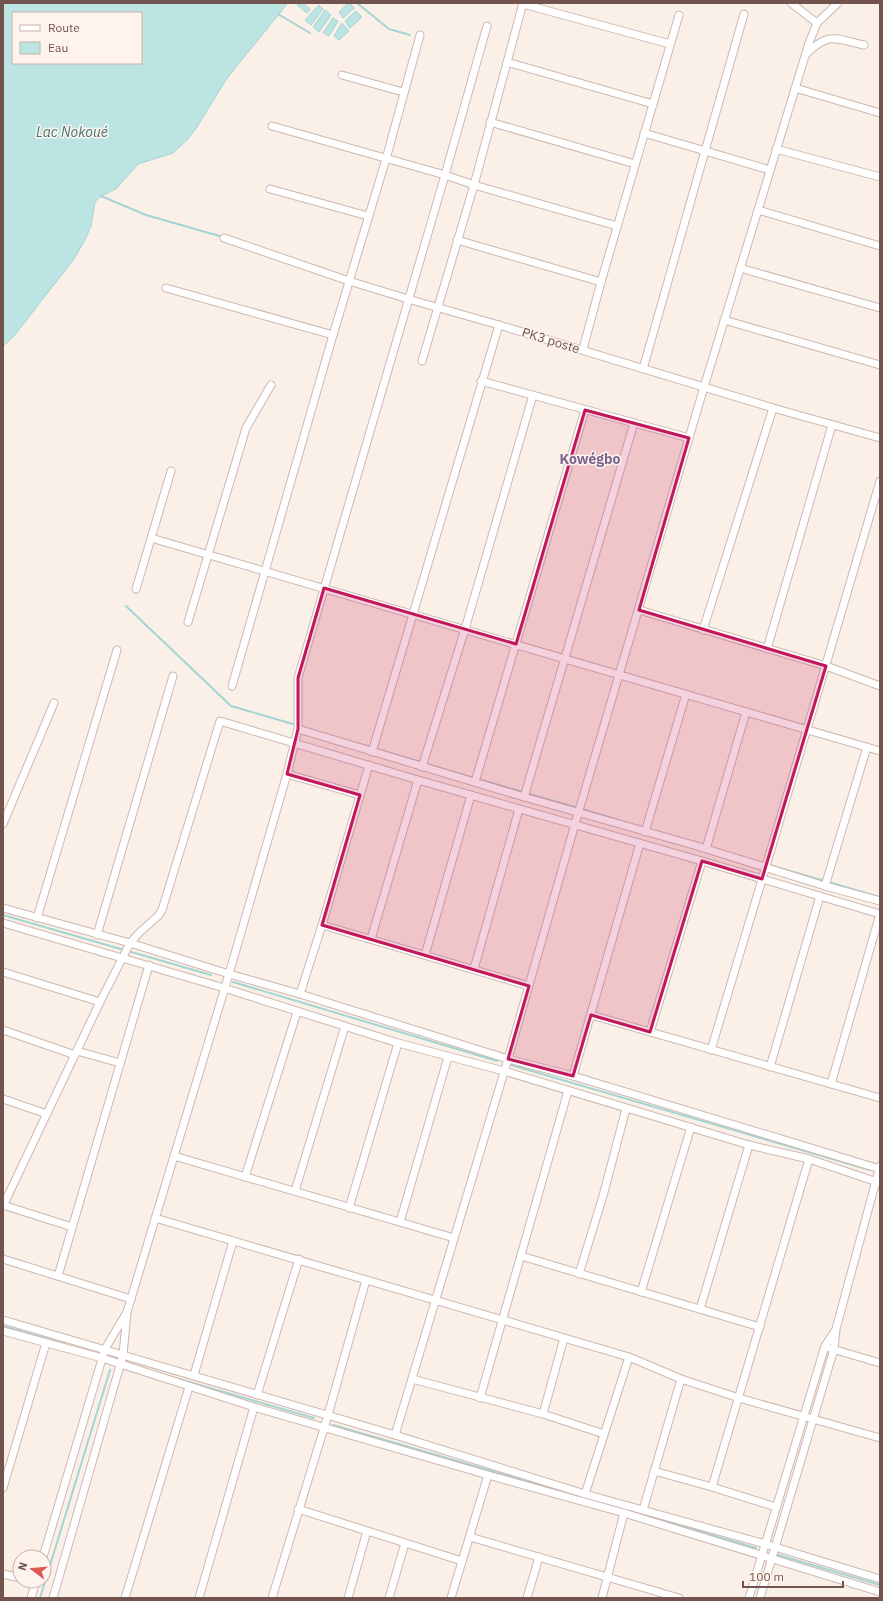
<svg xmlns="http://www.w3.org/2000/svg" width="883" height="1601" font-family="'IBM Plex Sans',sans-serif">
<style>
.water{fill:#bce4e2;stroke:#a3d5d3;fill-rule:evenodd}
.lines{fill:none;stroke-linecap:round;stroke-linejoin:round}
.stream{stroke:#a3d5d3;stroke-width:2}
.minor-casing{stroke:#ceb8b1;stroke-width:9}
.minor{stroke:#fff;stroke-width:7}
.marked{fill:#c2185b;fill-opacity:0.2;stroke:#c2185b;stroke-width:3;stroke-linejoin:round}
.labels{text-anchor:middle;stroke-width:3;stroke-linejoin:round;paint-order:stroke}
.street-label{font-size:13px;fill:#73534d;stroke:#fef4ed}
.water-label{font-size:14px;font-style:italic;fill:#417876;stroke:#fef4ed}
.neighbourhood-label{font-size:14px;font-weight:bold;fill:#79658f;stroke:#fef4ed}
</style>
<rect width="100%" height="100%" fill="#fbf0e7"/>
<g class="water">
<path d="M3,3H288L228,77L219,91L197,127L188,139L173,153L138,164L116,189L101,196L95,202L91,226L85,240L74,259L14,336L3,346ZM13,13H141V63H13Z"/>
<polygon points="299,3 303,3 310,9 307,13 297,5"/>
<polygon points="348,3 350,3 354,8 343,18 339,12"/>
<polygon points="319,5 323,9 311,25 305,20"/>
<polygon points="325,10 331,15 319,32 313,27"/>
<polygon points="356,11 362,17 350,28 345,21"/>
<polygon points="333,18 338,21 329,36 323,33"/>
<polygon points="342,23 349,31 339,40 334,36"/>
</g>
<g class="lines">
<g class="stream">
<polyline points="357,3 389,29 410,35"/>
<polyline points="278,14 310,33"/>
<polyline points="101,196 146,215 223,237"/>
<polyline points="126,606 231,706 293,724"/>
<polyline points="357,743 474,778"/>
<polyline points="478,779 578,808"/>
<polyline points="582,809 628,823"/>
<polyline points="739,856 880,897"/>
<polyline points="3,915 124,950"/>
<polyline points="128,951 211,975"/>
<polyline points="233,982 497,1061"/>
<polyline points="511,1065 870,1170"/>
<polyline points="3,1326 65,1344"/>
<polyline points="165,1375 314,1418"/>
<polyline points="333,1425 619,1508"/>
<polyline points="627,1510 756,1548"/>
<polyline points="775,1554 880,1585"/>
<polyline points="40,1598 110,1370"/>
</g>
<g class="minor-casing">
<g id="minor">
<polyline points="791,3 817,23"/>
<polyline points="523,4 670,44"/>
<path d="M806,54C830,31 835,39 864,45"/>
<polyline points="507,62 653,104"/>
<polyline points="342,75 403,92"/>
<polyline points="795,88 880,113"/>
<polyline points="490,122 635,164"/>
<polyline points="272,126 445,175 474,185 617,226"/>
<polyline points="644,133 770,170"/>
<polyline points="776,149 880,177"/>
<polyline points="270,189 368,216"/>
<polyline points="758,210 880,246"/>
<polyline points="224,238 349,281 408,299 499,325 773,408 880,438"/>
<polyline points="457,240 601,282"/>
<polyline points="740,268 880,308"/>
<polyline points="166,288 333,335"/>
<polyline points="724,320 880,365"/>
<polyline points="583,349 601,282 679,15"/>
<polyline points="422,361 474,185 523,3"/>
<polyline points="643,369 744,14"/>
<polyline points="481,381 689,438"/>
<polyline points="151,538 880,751"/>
<polyline points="136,589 171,471"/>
<polyline points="639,610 826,666 880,686"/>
<polyline points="188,622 246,428 271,385"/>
<polyline points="703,630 773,408"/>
<polyline points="767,649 832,425"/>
<polyline points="232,686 333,335 386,159 420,35"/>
<polyline points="298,729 524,797 697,846 825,886 880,901"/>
<polyline points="372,752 499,325"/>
<polyline points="422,767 465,629 533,395"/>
<polyline points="287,774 360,795"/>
<polyline points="475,782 585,410"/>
<polyline points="524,797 634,423"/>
<polyline points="3,824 54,703"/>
<polyline points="645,832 686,694"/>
<polyline points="706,849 746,712"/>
<polyline points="825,886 867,747"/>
<polyline points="3,908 130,943 229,974 300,994 508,1059 573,1076 880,1169"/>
<polyline points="37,918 117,650"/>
<polyline points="3,923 224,988 398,1043 504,1071 749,1145 809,1159 880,1183"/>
<polyline points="322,925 529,986"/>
<polyline points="97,935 173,676"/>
<polyline points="371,939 418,780"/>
<polyline points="425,955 471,795"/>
<polyline points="474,969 519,809"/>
<polyline points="3,972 100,1002"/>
<polyline points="300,994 322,925 369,765"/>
<polyline points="591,1015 880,1098"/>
<polyline points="3,1030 75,1055"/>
<polyline points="650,1032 702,861"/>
<polyline points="711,1050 807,729 880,481"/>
<polyline points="77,1051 120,1063"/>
<polyline points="770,1067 820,896"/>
<polyline points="573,1076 640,843"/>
<polyline points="3,1099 47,1114"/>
<polyline points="174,1156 454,1238"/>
<polyline points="245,1177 297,1012"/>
<polyline points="295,1191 345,1026"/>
<polyline points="3,1205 72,1227"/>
<polyline points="3,1206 100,1002 130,943 140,932 158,916 162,910 220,721 418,780 702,861 880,914 831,1084"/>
<polyline points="349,1208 398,1043"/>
<polyline points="155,1218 629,1357 681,1379 739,1398 880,1438"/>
<polyline points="400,1222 448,1057"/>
<polyline points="521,1256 760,1327"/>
<polyline points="3,1259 131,1299"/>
<polyline points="579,1274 603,1196 626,1109"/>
<polyline points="58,1276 149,965"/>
<polyline points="641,1292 691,1127"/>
<polyline points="700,1309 749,1145"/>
<polyline points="3,1320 395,1435 585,1494 765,1544 880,1579"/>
<polyline points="3,1331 102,1358 254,1407 488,1475 624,1513 880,1592"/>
<polyline points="829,1348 880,1363"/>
<polyline points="194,1375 233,1241"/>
<polyline points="412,1379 543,1414 604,1434"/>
<polyline points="257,1395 299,1259"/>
<polyline points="480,1398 568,1091"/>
<polyline points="543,1414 564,1338"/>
<polyline points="395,1435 508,1059 575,824 704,387 809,43 817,23 838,3"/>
<polyline points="654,1471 712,1487 776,1507"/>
<polyline points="712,1487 809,1159"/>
<polyline points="3,1488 46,1343"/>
<polyline points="585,1494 629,1357"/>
<polyline points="298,1509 462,1561"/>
<polyline points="643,1510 681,1379"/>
<polyline points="470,1537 679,1598"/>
<polyline points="43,1557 105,1349 127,1312"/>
<polyline points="3,1574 20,1578"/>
<polyline points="31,1598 36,1581"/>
<polyline points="53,1598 123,1355 127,1312 229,974 287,774 298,729 298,678 445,175 487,26"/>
<polyline points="125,1598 189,1387"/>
<polyline points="199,1598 254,1407"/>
<polyline points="272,1598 328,1415 366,1280"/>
<polyline points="348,1598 367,1531"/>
<polyline points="389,1598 405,1543"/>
<polyline points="451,1598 488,1475"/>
<polyline points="527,1598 539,1557"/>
<polyline points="602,1598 624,1513"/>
<polyline points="749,1598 825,1346 835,1331"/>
<polyline points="760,1598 834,1349 836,1329 880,1166"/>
</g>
</g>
<use href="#minor" class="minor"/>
</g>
<path class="marked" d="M585,410L689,438L639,610L826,666L762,879L702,861L650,1032L591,1015L573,1076L508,1059L529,986L322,925L360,795L287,774L298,729V678L324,588L516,644Z"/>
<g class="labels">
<g class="street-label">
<text transform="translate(551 340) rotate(17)" y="5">PK3 poste</text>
</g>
<g class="water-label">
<text x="72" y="137">Lac Nokoué</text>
</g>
<g class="neighbourhood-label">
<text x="590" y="464">Kowégbo</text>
</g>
</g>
<rect width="883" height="1601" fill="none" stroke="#73534d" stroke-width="8"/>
<rect x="12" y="12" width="130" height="52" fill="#fef4ed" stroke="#c6b4ad"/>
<rect x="20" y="25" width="20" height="6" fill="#ffffff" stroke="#c6b4ad"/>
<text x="48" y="32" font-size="12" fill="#73534d">Route</text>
<rect x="20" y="42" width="20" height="12" fill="#bce4e2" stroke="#c6b4ad"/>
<text x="48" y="52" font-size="12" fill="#73534d">Eau</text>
<g transform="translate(32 1569) rotate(286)"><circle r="19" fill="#fef4ed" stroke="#c6b4ad"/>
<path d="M0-3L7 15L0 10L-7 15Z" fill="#dd5954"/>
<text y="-6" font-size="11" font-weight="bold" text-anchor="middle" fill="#73534d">N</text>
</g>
<path d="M743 1581v6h100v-6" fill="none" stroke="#73534d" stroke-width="2"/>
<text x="749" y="1581" font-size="12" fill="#73534d" stroke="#fef4ed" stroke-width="3" paint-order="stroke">100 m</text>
</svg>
